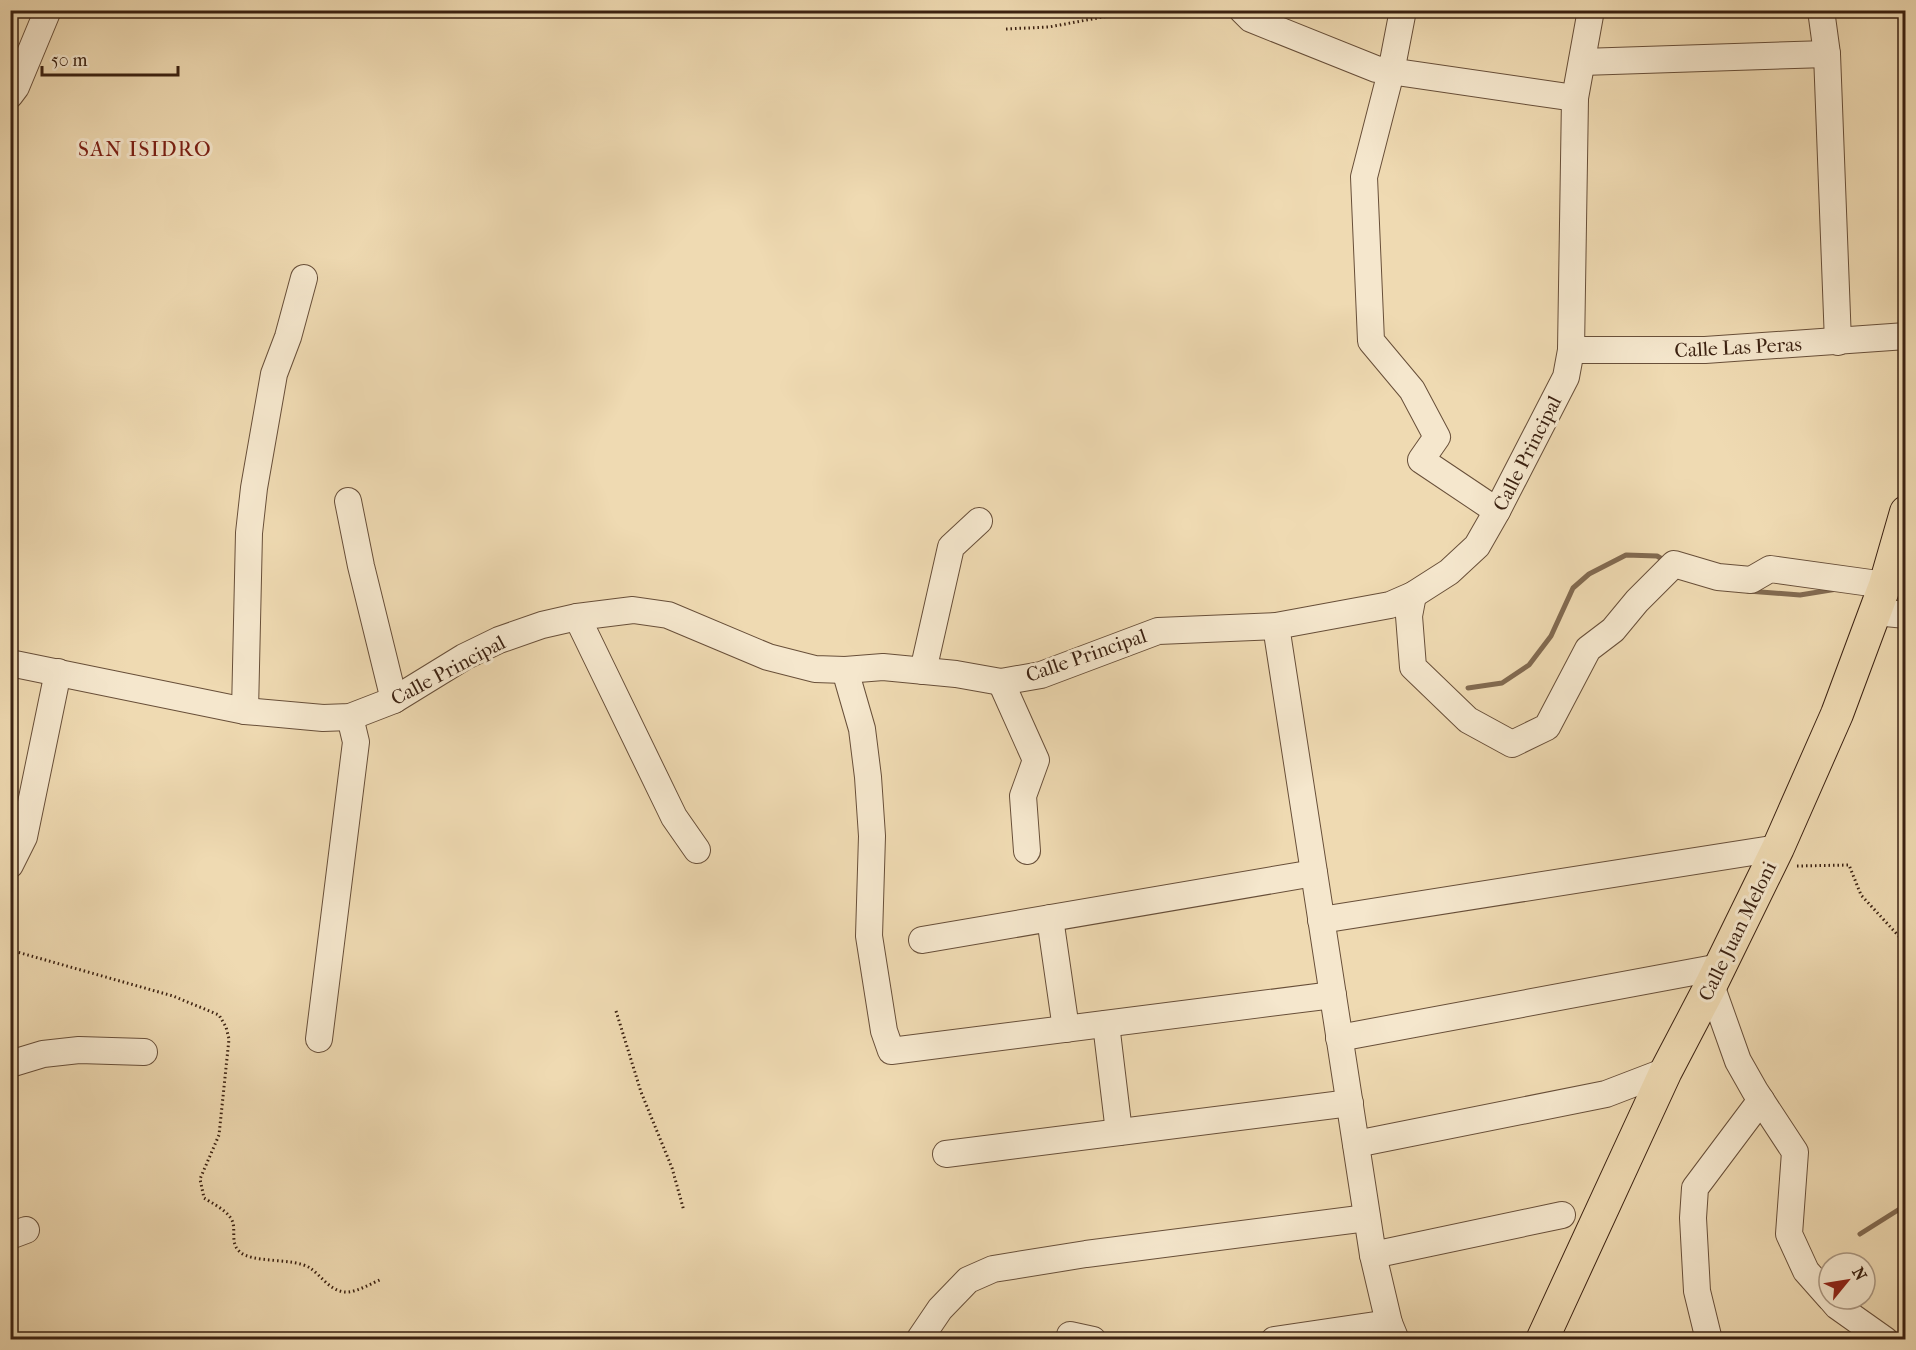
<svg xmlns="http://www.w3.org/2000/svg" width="1916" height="1350" font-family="'IM FELL French Canon',serif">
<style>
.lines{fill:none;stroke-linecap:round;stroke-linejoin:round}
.stream{stroke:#826a51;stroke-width:5}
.minor-casing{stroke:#684f39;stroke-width:28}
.major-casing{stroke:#3b2111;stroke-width:34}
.path{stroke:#3b2111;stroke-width:3;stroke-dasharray:1.5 3;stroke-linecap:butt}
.minor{stroke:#f5e7cd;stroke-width:26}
.major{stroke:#efdab2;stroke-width:32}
.labels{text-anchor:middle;stroke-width:6;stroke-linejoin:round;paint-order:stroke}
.street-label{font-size:20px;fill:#3b2111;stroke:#f5e7cd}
.neighbourhood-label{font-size:21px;letter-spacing:1.5px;fill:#7a1f14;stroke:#f5e7cd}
</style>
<rect width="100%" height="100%" fill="#efdab2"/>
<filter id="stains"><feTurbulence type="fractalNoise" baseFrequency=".00333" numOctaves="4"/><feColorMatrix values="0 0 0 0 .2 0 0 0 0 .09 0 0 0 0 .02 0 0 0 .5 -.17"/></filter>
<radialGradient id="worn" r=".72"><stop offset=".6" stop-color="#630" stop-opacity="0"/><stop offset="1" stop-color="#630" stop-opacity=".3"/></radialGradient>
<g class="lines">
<g class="stream">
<polyline points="1748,591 1800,595 1837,589"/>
<polyline points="1468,688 1502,683 1529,665 1551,636 1573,588 1589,574 1626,555 1657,556 1667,562"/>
<polyline points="1860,1234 1906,1205"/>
</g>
<g class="minor-casing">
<g id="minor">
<polyline points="1242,10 1251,19 1376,69 1575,98"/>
<polyline points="1403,10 1391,72 1364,177 1371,341 1412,390 1437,437 1421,460 1497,511"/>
<polyline points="1821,10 1827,54 1838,342"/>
<polyline points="1582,62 1827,54"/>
<polyline points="10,95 16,87 48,10"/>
<polyline points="1571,350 1705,350 1906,336"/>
<polyline points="348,501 361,566 394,700"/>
<polyline points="1413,595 1409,616 1413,667 1468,720 1512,744 1547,727 1588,649 1613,630 1637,601 1674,564 1718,577 1751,580 1770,569 1885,585"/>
<polyline points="1875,612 1906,615"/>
<polyline points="577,617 674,817 697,850"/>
<polyline points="1276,626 1373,1255 1389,1323 1396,1340"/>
<polyline points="10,663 245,711 323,718 350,717 394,700 464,657 499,640 542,625 577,617 633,610 668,615 768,657 815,669 845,670 883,667 956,674 1001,682 1041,675 1158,631 1276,626 1390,605 1413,595 1449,572 1477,546 1497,511 1566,377 1571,350 1575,98 1591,10"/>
<polyline points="845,670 862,729 868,777 872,836 869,936 884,1031 891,1051 1333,995"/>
<polyline points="923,671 951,547 979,521"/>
<polyline points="1001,682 1036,760 1023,796 1027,851"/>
<polyline points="245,711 249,533 254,488 274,374 288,337 304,278"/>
<polyline points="10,865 24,837 58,672"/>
<polyline points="1050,918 1066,1029"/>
<polyline points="1321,920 1778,848"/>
<polyline points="922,940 1314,873"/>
<polyline points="1711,985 1738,1061 1755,1091 1795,1152 1789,1234 1806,1271 1829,1297"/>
<polyline points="1106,1024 1119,1132"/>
<polyline points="1339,1038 1720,967"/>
<polyline points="319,1039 356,742 350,717"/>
<polyline points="10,1064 43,1054 79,1050 144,1052"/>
<polyline points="1356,1144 1606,1094 1666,1071"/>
<polyline points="946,1154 1350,1103"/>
<polyline points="10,1236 26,1230"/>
<polyline points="1373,1255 1562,1215"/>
<polyline points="1831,1299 1837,1306 1885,1340"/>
<polyline points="1070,1335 1093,1340"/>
<polyline points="919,1340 940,1309 968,1280 993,1269 1086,1254 1367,1218"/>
<polyline points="1274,1340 1389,1323"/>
<polyline points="1709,1340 1697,1291 1693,1218 1695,1188 1761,1100"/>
</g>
</g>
<g class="major-casing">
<polyline id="major" points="1542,1340 1666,1071 1711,985 1778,848 1837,714 1885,585 1906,512"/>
</g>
<g class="path">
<polyline points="1006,29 1049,27 1119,14 1130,10"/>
<polyline points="10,433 17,405"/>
<polyline points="1797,866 1849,865 1861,895 1906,944"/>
<path d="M10,950L173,996L219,1015L226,1027L229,1039L219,1135L200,1179L204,1198C212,1203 224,1209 230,1217C238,1227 229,1241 239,1251C251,1264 293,1257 310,1268C322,1276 331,1293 348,1292C359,1291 372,1283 382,1279"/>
<polyline points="616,1011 641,1092 672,1168 684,1211"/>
</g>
<use href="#minor" class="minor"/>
<use href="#major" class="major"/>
</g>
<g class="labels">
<g class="street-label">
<text transform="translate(1738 347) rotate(-3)" y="7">Calle Las Peras</text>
<text transform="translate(1527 453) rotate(-63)" y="7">Calle Principal</text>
<text transform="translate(1086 655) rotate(-19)" y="7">Calle Principal</text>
<text transform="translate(448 670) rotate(-28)" y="7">Calle Principal</text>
<text transform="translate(1737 931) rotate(-64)" y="7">Calle Juan Meloni</text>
</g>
<g class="neighbourhood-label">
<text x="145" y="156">SAN ISIDRO</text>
</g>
</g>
<rect width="1916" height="1350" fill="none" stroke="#efdab2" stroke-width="36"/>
<rect x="12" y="12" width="1892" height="1326" fill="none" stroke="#3b2111" stroke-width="3"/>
<rect x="18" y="18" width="1880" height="1314" fill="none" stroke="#3b2111" stroke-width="1.5"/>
<g transform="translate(1847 1281) rotate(60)"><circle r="28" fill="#f5e7cd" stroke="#ab9882" stroke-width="1.5"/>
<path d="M0-4.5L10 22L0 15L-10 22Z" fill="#8f2418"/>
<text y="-9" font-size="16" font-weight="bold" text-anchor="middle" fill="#3b2111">N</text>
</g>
<path d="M42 66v9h136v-9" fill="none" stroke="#3b2111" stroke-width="3"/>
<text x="51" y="66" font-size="18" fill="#3b2111" stroke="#f5e7cd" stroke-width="4.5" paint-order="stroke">50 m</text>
<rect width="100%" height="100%" filter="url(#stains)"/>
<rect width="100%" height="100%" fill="url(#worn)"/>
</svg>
